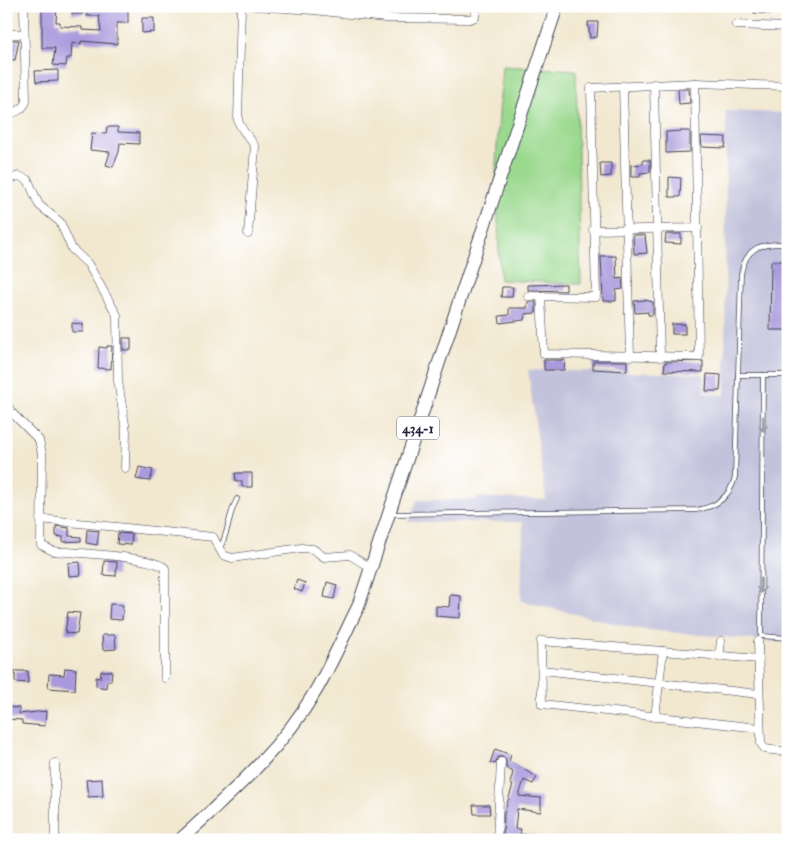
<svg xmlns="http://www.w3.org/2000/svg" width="794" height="846" font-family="'IM FELL Double Pica',serif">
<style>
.industrial{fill:#c2c2dc}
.green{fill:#9bd98f;stroke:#5e7e65}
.building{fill:#a999dd}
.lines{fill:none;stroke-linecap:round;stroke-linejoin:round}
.service-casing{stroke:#414051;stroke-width:5.5}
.minor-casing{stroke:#414051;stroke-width:9}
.primary-casing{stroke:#414051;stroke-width:14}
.service{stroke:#fff;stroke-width:4}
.minor{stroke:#fff;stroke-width:8}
.primary{stroke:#fff;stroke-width:12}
.oneway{stroke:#9c9ca7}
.labels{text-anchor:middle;stroke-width:4.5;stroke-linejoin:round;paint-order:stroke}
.shield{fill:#fff;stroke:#646476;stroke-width:1}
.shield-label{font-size:14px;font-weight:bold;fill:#22223b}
</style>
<rect width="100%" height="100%" fill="#fff"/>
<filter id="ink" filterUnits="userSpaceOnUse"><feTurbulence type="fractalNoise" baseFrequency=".02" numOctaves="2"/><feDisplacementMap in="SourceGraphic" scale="10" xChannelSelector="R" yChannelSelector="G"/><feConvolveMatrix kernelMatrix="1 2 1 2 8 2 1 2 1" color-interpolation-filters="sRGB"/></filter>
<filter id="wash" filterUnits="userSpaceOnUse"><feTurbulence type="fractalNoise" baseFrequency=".0096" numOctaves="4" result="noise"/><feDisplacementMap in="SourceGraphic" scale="20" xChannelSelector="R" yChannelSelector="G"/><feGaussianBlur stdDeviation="1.12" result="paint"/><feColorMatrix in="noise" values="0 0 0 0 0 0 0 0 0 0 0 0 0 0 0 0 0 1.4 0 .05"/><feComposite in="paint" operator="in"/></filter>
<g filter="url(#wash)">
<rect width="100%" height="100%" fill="#f2e8d0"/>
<polygon class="industrial" points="726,111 788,113 788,643 638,629 521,601 523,522 408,522 417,500 476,500 477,497 546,500 528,370 704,374 704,393 725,395"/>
<polygon class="green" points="502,66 576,70 581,284 500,280 496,163"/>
<g id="blocks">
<g class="building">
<polygon points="42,6 57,6 56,22 60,22 60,26 82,27 82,30 101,31 99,16 87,16 87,10 99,9 100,6 128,6 128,23 117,23 117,44 81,41 81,44 72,43 71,58 67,58 66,66 53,65 55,48 42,48"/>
<polygon points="73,6 83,6 83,14 72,14"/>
<polygon points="754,6 772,6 772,14 754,13"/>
<polygon points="142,18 154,18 154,32 142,33"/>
<polygon points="588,22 598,22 597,37 590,38"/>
<polygon points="10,40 19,40 15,60 6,59 6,43 10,43"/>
<polygon points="58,70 58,81 36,82 35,71"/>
<polygon points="678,89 689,89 690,103 679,104"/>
<polygon points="107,127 118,127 118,132 139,133 139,144 120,143 119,152 113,167 106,165 110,152 90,150 92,133 106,134"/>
<polygon points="682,131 690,131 690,152 666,153 666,132"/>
<polygon points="701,136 726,137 725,148 702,147"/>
<polygon points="643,160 650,160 650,172 640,173 640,177 631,177 631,165 643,164"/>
<polygon points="600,163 611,163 611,176 601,177"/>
<polygon points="669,177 681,178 680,197 669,197"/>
<polygon points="666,234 681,234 681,244 665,243"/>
<polygon points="633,235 645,235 647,253 634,254"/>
<polygon points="601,256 616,256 617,279 622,278 623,289 616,290 616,301 603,301"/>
<polygon points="771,261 788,261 788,330 770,330"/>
<polygon points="566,284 566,291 528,290 528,285"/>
<polygon points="502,287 513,287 512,297 501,297"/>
<polygon points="645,300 653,302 653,315 648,315 648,312 635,313 634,301"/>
<polygon points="528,302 536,302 536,313 525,314 524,320 500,323 499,316 509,315 509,308 527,308"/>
<polygon points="72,323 83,324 83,332 72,332"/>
<rect x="672" y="324" width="13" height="10"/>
<rect x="123" y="338" width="8" height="12"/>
<polygon points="107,346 112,346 111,369 98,368 99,347 107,348"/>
<polygon points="544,360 565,360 564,370 544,370"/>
<polygon points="593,361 627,361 627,371 593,369"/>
<polygon points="703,361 703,372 664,371 665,362"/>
<polygon points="707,374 721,375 720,391 706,391"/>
<polygon points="139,467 153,470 150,481 136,479"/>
<polygon points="235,473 252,473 252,487 242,487 242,481 236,481"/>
<polygon points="56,526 69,528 69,536 81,537 81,541 63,542 63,537 56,536"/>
<polygon points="87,530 99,531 97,545 86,543"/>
<polygon points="118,533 132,534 131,545 117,544"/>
<polygon points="104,561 117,562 116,576 103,575"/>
<polygon points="80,562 81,575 69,576 68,563"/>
<polygon points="297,580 305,583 302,592 294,589"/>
<polygon points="327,582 337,585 334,599 324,597"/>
<polygon points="450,595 461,596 460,618 436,616 436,606 449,607"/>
<polygon points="110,604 123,605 122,620 109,619"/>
<polygon points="68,612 80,613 77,634 65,633"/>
<polygon points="102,635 115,635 116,649 103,650"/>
<polygon points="65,668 76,669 75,690 48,688 49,674 64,675"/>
<polygon points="15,671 28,671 28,683 15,682"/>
<polygon points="101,671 112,671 111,681 107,681 106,688 96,686 96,677 100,678"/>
<polygon points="7,707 19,708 19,714 46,711 45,726 22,724 22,720 6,719"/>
<polygon points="495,749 511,755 509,761 537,777 533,784 524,780 519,796 541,798 541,812 517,809 515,829 521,829 520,834 536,835 536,840 503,840 504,813 513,785 510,784 513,772 506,768 506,760 504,757 498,757 495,764 490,763"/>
<polygon points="102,779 103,796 88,797 86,780"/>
<polygon points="473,805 489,805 490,814 474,814"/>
</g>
</g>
</g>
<g filter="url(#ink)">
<use href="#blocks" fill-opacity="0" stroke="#414051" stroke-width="1"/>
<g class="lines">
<g class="service-casing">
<g id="service">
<polyline points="738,375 788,375"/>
<polyline points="763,375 761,636 788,638"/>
<path d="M391,514L696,510C717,507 730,497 735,477L741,274C746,246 762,243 788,244"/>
<path d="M220,548C229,532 228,515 237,499"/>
</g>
</g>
<g class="minor-casing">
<g id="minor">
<path d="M241,6L238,120C241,132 250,136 255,147L248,234"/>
<polyline points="255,6 314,10 385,18 470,19 475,17 476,6"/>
<polyline points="736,25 788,27"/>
<polyline points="6,34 24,34"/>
<polyline points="654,84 660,357"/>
<polyline points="623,86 630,356"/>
<path d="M6,113C16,113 21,111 26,102L24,6"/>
<polyline points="6,180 19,176 28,180 39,205 60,222 72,249 88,264 117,315 118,381 126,431 125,468"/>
<polyline points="593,230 698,228"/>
<polyline points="528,296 596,297 591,88 695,83 788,86"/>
<polyline points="541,296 544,354 699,357 695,83"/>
<path d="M6,403L12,413L39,440L42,454L41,545L53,551C76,553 150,556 165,568V678"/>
<polyline points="40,519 213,537 223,555 232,558 301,548 313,549 324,557 350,555 371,568"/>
<polyline points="758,641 761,744 765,749 788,752"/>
<polyline points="719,657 721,641"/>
<polyline points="759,659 541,641 542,704 759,728"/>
<polyline points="542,670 759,694"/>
<polyline points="655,717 663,651"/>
<polyline points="55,763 55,840"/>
<polyline points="497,840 501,762"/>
</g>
</g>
<g class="primary-casing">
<path id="primary" d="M180,840C229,795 281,750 315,692C331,665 344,635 358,607L557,6"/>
</g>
<use href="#service" class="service"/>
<use href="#minor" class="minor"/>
<use href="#primary" class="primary"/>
</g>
<defs><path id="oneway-shaft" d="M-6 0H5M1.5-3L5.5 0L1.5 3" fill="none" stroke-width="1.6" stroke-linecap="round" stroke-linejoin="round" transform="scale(1.25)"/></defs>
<g class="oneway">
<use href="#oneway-shaft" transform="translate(763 424) rotate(90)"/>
<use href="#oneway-shaft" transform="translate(761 586) rotate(90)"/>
</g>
</g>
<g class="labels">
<rect class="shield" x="397" y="416.5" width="42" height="23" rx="4"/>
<g class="shield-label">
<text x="418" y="433">434-1</text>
</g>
</g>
<rect width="794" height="846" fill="none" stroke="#fff" stroke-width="25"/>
</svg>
